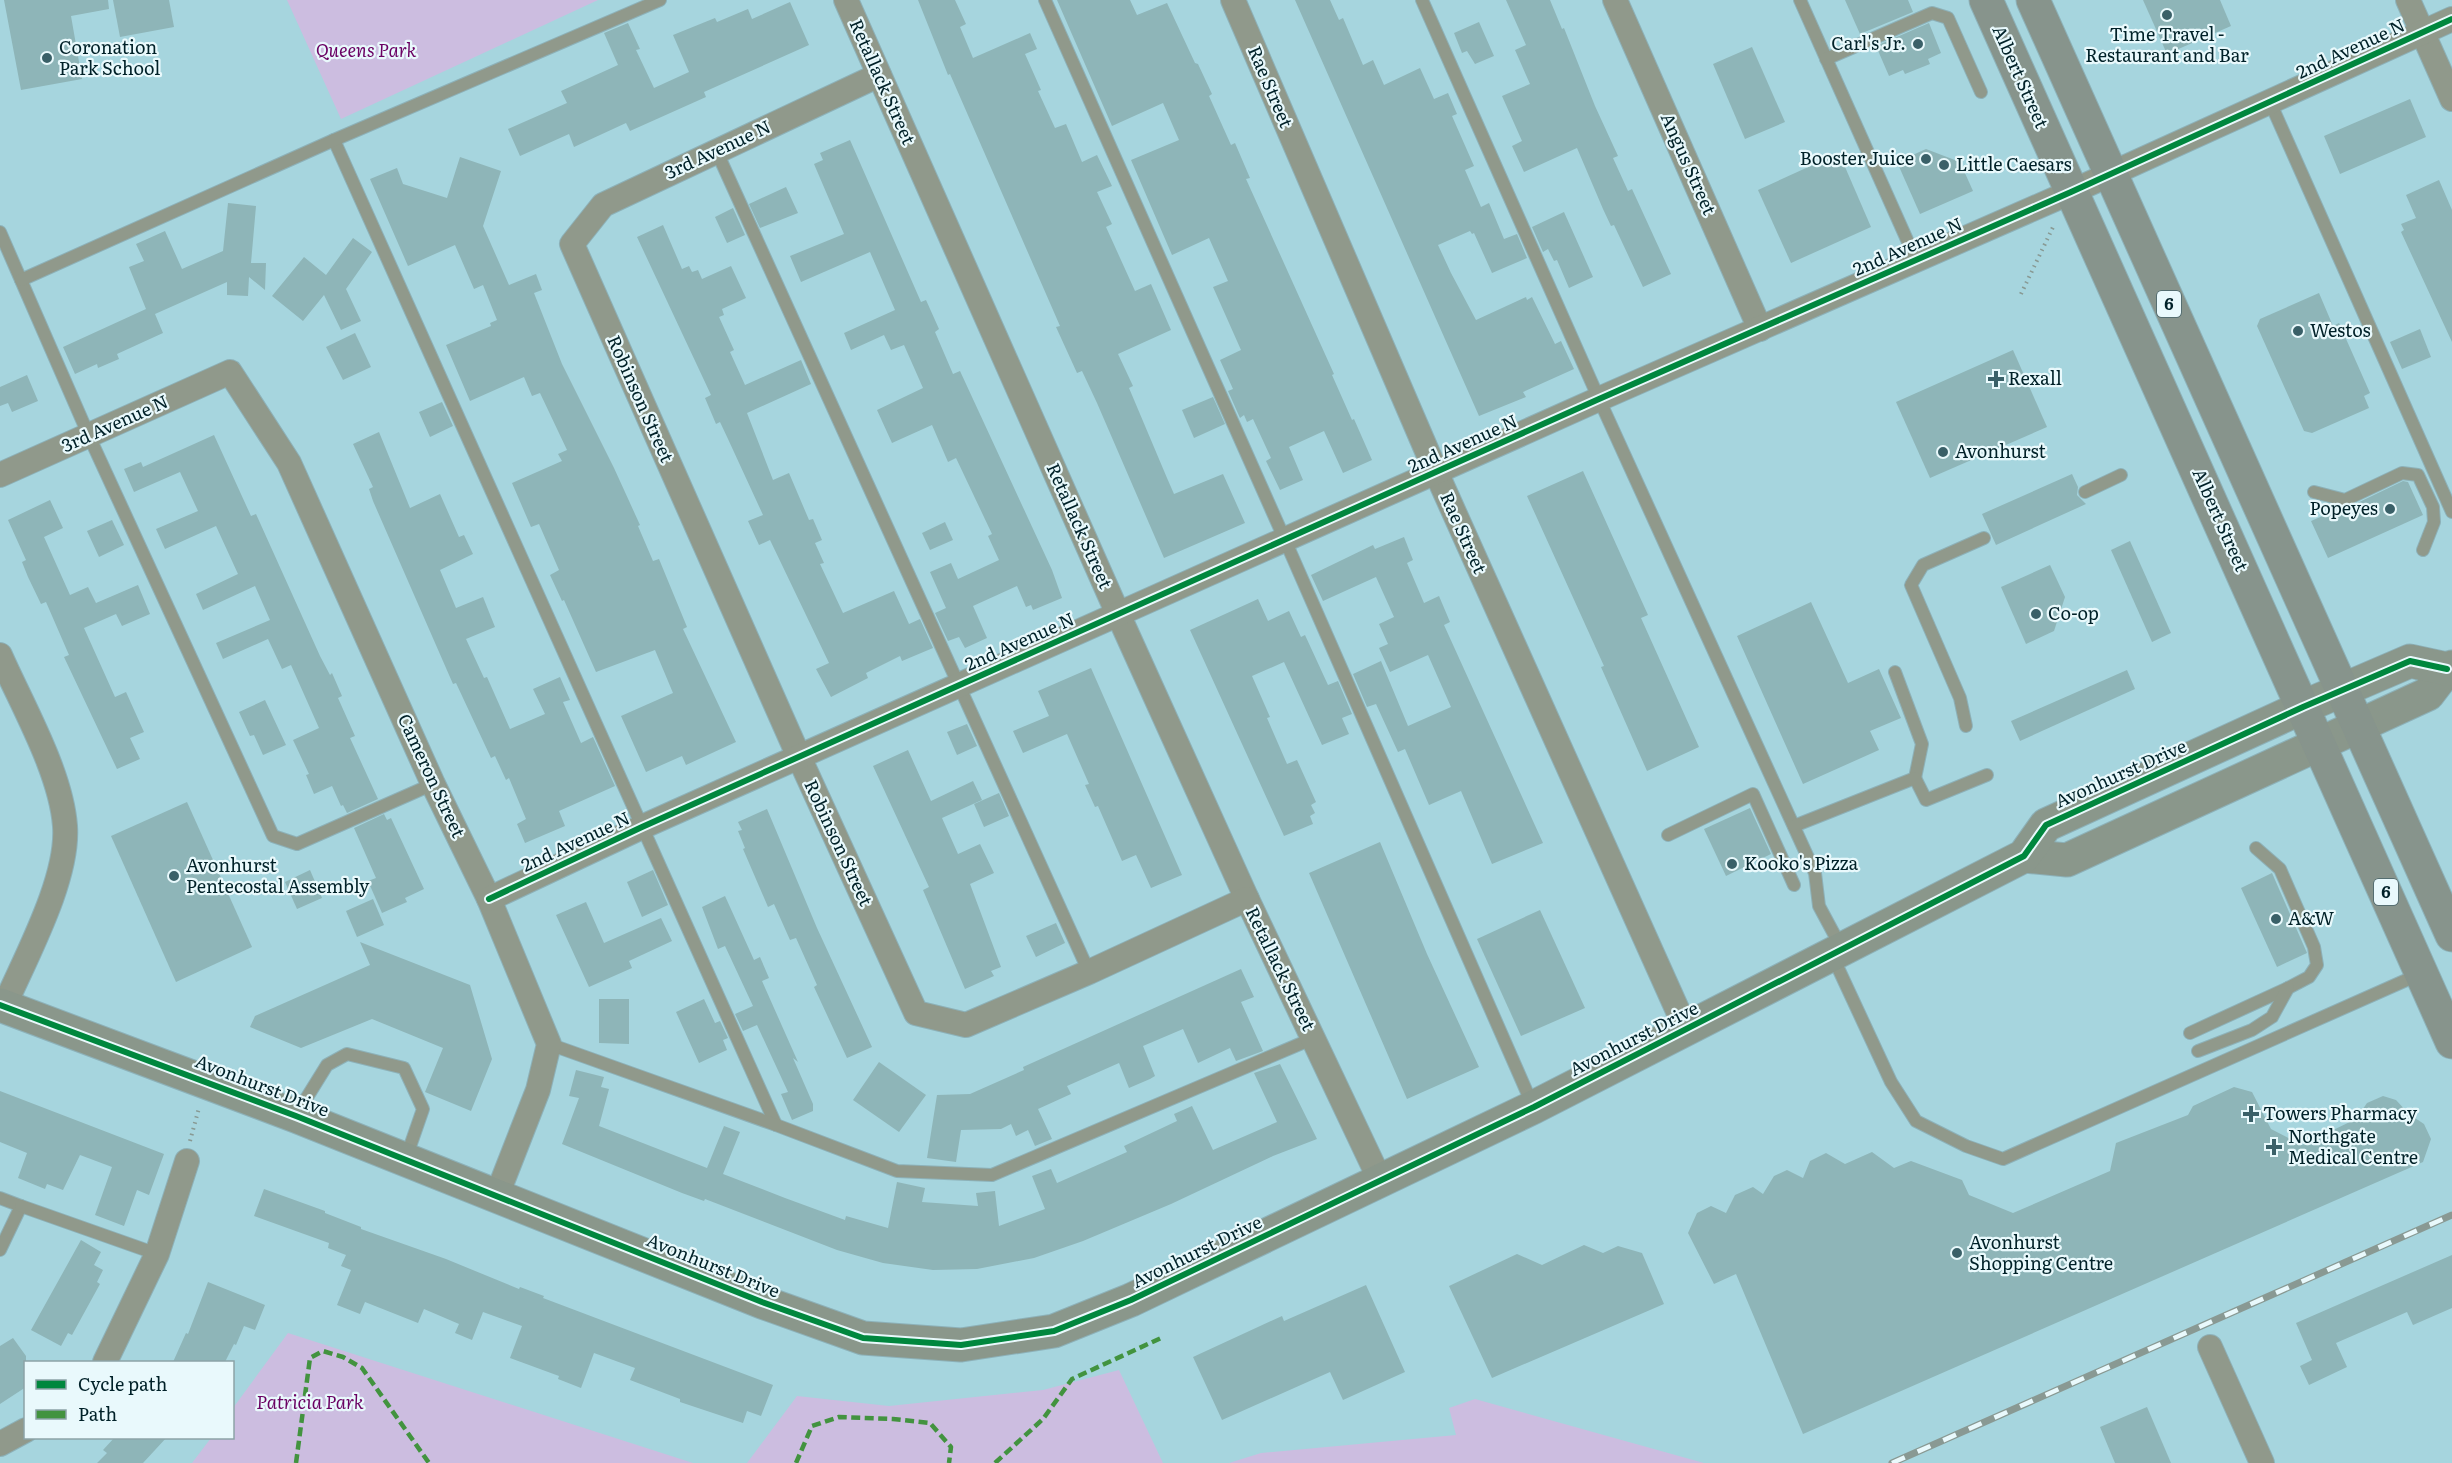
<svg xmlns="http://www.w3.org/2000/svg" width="2452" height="1463" font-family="Literata,serif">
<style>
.green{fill:#ccbde0}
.building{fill:#8eb5b8}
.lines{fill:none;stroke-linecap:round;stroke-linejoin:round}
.lane-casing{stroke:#8db1b8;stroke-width:14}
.street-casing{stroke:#8db1b8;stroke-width:26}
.secondary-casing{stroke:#8db1b8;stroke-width:35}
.primary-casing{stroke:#8db1b8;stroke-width:35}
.path{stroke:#889993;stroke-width:4;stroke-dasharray:1.5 4.5;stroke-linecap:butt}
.lane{stroke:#90998b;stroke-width:12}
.street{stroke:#90998b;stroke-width:24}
.secondary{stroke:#8a978b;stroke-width:33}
.primary{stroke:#87948c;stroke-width:33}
.rail-casing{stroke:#899993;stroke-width:7}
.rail{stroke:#e9f9fc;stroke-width:4.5;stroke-dasharray:14;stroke-linecap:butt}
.quiet{stroke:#42933f;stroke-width:4.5;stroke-dasharray:9 4.5;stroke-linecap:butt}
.cycleway-casing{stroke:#e9f9fc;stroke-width:10}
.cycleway{stroke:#00873e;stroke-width:6}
.poi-dot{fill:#3a6068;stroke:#e9f9fc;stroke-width:2}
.labels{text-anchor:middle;stroke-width:4.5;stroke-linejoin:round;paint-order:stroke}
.shield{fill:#e9f9fc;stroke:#466268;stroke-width:1.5}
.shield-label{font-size:16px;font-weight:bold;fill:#002128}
.poi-label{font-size:18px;fill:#002128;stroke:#e9f9fc;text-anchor:start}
.street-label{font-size:18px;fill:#002128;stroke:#e9f9fc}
.park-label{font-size:18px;font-style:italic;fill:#6a0163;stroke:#e9f9fc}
</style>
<rect width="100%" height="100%" fill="#a6d5de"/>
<g class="green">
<polygon points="287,0 598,0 341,119"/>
<polygon points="288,1333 693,1463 192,1463 211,1438 232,1438 233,1408"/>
<polygon points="1119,1370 1163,1463 747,1463 797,1396 889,1406 1043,1390"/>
<polygon points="1475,1399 1704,1463 1229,1463 1261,1453 1456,1435 1449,1408"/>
</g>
<g class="building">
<polygon points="4,0 108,0 109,9 71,16 82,79 21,90"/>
<polygon points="113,0 169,0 174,27 120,37"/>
<polygon points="918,0 955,0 966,24 960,27 973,58 1030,33 1037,49 1025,54 1041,90 1038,91 1055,128 1066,124 1082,162 1097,155 1112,186 1097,192 1112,224 1106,227 1135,291 1151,284 1171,330 1118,354 1133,386 1129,388 1167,478 1174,494 1223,474 1245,523 1164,558 1097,403 1082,371 1077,373 1056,327 1060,326 950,74 948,75"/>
<polygon points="1057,0 1130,0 1137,15 1167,3 1195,63 1198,64 1212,94 1209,96 1231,145 1235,143 1250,178 1246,179 1334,374 1332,375 1352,420 1354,419 1372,460 1343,473 1324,431 1289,447 1303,480 1280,490 1266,461 1271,458 1253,419 1247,422 1244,415 1240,418 1228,391 1233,389 1220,360 1241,350 1213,287 1228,281 1209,238 1172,255 1131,160 1179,140 1163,103 1112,126"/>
<polygon points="1295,0 1330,0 1339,20 1343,18 1363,65 1373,60 1384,85 1420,68 1434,99 1448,93 1457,114 1452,116 1474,166 1465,170 1481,207 1489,203 1504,239 1517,234 1527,258 1492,273 1474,233 1472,234 1470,231 1438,245 1451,273 1476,320 1526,297 1527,300 1532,297 1555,344 1561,341 1574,369 1523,392 1526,397 1521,399 1479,416"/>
<polygon points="1506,0 1550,0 1562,29 1564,28 1595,106 1618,156 1613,158 1628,191 1632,189 1671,274 1643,287 1614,225 1611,226 1603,209 1577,148 1524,172 1512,146 1522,141 1502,96 1530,84 1515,50 1526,45"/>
<polygon points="1845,0 1908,0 1913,12 1860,34"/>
<polygon points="2143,0 2220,0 2231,26 2167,54"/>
<polygon points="790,2 809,45 704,92 706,97 630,131 626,123 574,147 569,134 520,156 508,129 567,103 561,91 618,65 604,33 628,23 640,49 636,50 654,88 689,72 673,35 715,18 717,22 748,9 752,19"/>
<polygon points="1479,22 1494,56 1475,64 1467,51 1462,53 1454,33"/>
<polygon points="1929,23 1941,53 1928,59 1930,64 1905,74 1903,70 1889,76 1876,46"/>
<polygon points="1752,47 1785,122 1745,139 1713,64"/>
<polygon points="2410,99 2426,137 2340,174 2324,136"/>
<polygon points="850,140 921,302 926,300 939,329 935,332 953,374 960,371 1052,570 1062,598 1033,610 1031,605 1026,607 1017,586 973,606 987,638 965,648 959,637 948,641 935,613 946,608 930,572 951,563 958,579 999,560 988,536 992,534 956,458 948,462 932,425 892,443 877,410 923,388 904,345 891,350 884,335 851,350 844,333 895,310 870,252 801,282 790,256 844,234 814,164 823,160 820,153"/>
<polygon points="1926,149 1960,162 1973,191 1920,214 1897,162"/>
<polygon points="1839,153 1871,227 1791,263 1758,190"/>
<polygon points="460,157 501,171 483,226 509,285 536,274 542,290 534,293 562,364 614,468 640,525 638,526 653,561 659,559 687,627 683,629 736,742 686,765 682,756 646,772 621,716 673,693 655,650 596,672 564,600 562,601 550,575 559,570 539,524 531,527 512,483 562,461 558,454 567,450 540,393 532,396 524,377 470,401 446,345 491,326 490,323 497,320 483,285 474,289 455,245 408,266 370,179 397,168 403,184 447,198"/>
<polygon points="2439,180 2452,210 2452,342 2401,232 2404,230 2401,224 2416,218 2406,195"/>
<polygon points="786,187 798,213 760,228 749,204"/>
<polygon points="228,203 256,206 251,263 266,263 265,290 249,277 248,296 227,295 227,282 155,314 163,333 117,354 119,359 98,368 97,364 75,374 63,347 146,309 129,267 144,261 136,244 165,231 182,269 223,251"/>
<polygon points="733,208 745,235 727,243 715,217"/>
<polygon points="1564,212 1593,277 1569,288 1557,260 1554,261 1548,249 1543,252 1532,227"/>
<polygon points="663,225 682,269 689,266 692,272 698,270 702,279 731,266 746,298 722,309 724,315 719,317 734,350 730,352 745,385 801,360 811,384 747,413 773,480 789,473 809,520 813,519 822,540 815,543 824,563 820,564 843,613 894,591 909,624 920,619 933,648 902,661 900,656 866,673 868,678 831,697 816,669 829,663 770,540 759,545 748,521 763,515 728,439 720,422 716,424 705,398 711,395 637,237"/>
<polygon points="353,238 372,252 346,289 361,321 341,330 324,295 303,321 272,296 304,257 326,275"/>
<polygon points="2319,293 2333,326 2339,323 2370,393 2364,396 2369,408 2312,433 2304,431 2257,326 2260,319"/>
<polygon points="2420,329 2431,357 2402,369 2390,342"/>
<polygon points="355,333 371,367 343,380 326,347"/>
<polygon points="2013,350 2047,427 1930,478 1896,402"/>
<polygon points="27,375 38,401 12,412 8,403 0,406 0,387"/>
<polygon points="1213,397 1225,424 1194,438 1182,410"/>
<polygon points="442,402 453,426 430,437 419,412"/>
<polygon points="379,432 410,508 440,494 459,537 464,535 473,554 440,570 456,608 483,597 495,627 466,639 484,678 487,677 510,729 545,714 533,689 560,677 570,700 563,702 581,743 593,737 615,786 559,811 565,826 525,843 517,824 526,819 509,778 506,780 495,756 491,758 456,683 453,684 373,501 369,489 373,487 353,444"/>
<polygon points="214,435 251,516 256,514 320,656 330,675 332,673 342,696 338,698 355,736 350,738 378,799 347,813 343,805 341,806 332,786 314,794 306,775 309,774 293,740 319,728 291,665 282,669 268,639 223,659 216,643 270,620 255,586 203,610 196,594 238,574 216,526 165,549 156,529 198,511 180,472 134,492 124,469 141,462 143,467"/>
<polygon points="1583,471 1648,615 1641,618 1699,747 1647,771 1601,667 1604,666 1527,496"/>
<polygon points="2072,474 2078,487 2077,495 2086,504 1996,545 1982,514"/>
<polygon points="2403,481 2408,482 2423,515 2328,558 2311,521 2341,508 2349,507"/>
<polygon points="50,500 63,528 44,537 70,595 88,587 96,603 138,585 150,614 122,626 116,614 84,628 115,697 126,692 144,732 130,738 140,759 117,769 64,657 69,655 46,602 41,604 28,577 22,562 26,560 8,520"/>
<polygon points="112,520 124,545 99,557 87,531"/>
<polygon points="945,522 953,540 930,550 922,533"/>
<polygon points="1404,537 1413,560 1407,563 1424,603 1439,596 1450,622 1444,625 1543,843 1492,864 1461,791 1429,805 1405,749 1398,752 1376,704 1367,707 1353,674 1381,661 1408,726 1451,707 1428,655 1390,672 1379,648 1388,644 1379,624 1394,617 1376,577 1323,601 1311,575 1373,545 1375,549"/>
<polygon points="2130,541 2171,633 2152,642 2111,550"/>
<polygon points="2050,565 2065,597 2054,631 2026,644 2001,587"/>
<polygon points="1258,599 1268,621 1289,611 1301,637 1305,635 1328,685 1338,681 1352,714 1342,718 1349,734 1322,745 1284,662 1252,676 1270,717 1267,718 1287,764 1297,760 1316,802 1311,805 1315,813 1310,816 1313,824 1284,836 1190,630"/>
<polygon points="1811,602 1848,683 1879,669 1901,718 1870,731 1879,750 1803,784 1737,636"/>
<polygon points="1091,668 1182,875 1151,888 1136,855 1122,861 1098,806 1095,807 1085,785 1089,784 1067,734 1023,753 1013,731 1049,716 1038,691"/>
<polygon points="2127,670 2135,689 2020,741 2011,721"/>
<polygon points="265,700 286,745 263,755 254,735 250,736 239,712"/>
<polygon points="967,724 977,746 957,755 947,732"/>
<polygon points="908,750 931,801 973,781 982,800 942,818 958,854 980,844 994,873 970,884 1001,967 991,971 994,976 965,989 923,890 929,887 873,766"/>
<polygon points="999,793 1009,816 984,827 974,804"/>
<polygon points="187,802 252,947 176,982 111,836"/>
<polygon points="1750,808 1771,854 1726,876 1704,829"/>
<polygon points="767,809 817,928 872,1047 847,1058 814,987 817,985 796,938 790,940 774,904 768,907 743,849 745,848 738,831 742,830 738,822"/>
<polygon points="384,814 387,820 391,818 424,889 405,898 407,902 382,913 368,881 376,878 354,828"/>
<polygon points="1380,842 1427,954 1479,1067 1407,1099 1309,873"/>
<polygon points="310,870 322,898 297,909 285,882"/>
<polygon points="653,870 668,905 642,917 627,882"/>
<polygon points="2272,873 2307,953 2277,967 2241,888"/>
<polygon points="725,896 754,960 760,957 769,978 762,981 798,1062 793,1058 813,1104 813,1111 792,1120 781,1094 788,1092 757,1025 743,1031 735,1014 753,1006 725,946 718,949 702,907"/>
<polygon points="373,899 384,925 357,937 346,911"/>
<polygon points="586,902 604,943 661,918 672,941 629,961 632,968 589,987 556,915"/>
<polygon points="1540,910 1585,1008 1521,1036 1477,939"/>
<polygon points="1056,923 1065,943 1036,957 1026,936"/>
<polygon points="360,942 470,985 492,1059 471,1111 425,1092 443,1048 372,1019 301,1048 250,1027 255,1016 370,965"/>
<polygon points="1241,969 1254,997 1241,1002 1263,1051 1236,1061 1230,1048 1198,1063 1183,1029 1143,1046 1155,1076 1150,1079 1129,1088 1119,1063 1067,1086 1071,1094 1038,1109 1052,1139 1035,1146 1028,1130 1016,1136 1011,1124 1001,1129 961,1130 956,1162 927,1158 937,1095 970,1094 1024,1070 1023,1067"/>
<polygon points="599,999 629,999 629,1044 599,1043"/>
<polygon points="704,999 715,1023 720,1021 728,1038 723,1040 727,1050 699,1063 676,1012"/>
<polygon points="879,1062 926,1095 899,1132 853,1100"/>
<polygon points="1280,1064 1317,1139 1273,1156 1171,1204 1083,1241 1034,1258 977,1269 933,1270 883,1263 837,1250 705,1199 704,1201 682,1193 562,1144 579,1098 569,1096 576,1070 604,1077 601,1087 609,1089 599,1126 707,1168 724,1126 740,1132 723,1174 785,1198 845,1220 846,1216 888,1228 897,1182 925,1188 922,1202 978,1206 976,1193 995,1191 999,1226 1045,1209 1032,1176 1051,1169 1057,1183 1127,1152 1124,1146 1177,1121 1174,1114 1192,1106 1213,1150 1277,1122 1254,1073"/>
<polygon points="2234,1087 2252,1092 2271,1129 2302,1145 2356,1119 2367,1103 2383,1096 2396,1100 2409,1114 2424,1124 2431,1139 2423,1162 1803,1434 1736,1274 1714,1284 1688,1233 1697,1213 1711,1206 1726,1213 1735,1195 1753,1187 1763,1194 1774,1176 1787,1170 1803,1178 1810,1161 1826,1153 1845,1164 1872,1152 1894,1168 1911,1161 1962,1180 1969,1195 2013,1213 2110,1171 2116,1143 2188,1115 2193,1106"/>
<polygon points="0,1091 164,1154 149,1195 137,1190 124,1226 95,1215 112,1167 80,1155 63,1190 47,1184 45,1189 18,1178 27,1153 0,1142"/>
<polygon points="264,1189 325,1211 325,1213 361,1227 361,1229 446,1259 519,1289 520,1287 544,1296 543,1298 773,1385 761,1416 747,1411 743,1423 680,1402 680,1399 630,1380 635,1368 594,1353 581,1388 558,1379 559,1376 510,1358 522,1326 483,1312 472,1340 455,1333 459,1324 424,1309 418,1323 365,1302 360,1314 337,1305 351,1270 341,1266 346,1255 328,1248 329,1243 254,1216"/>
<polygon points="81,1240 101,1252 94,1265 103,1270 97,1282 100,1284 72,1335 68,1333 61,1346 31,1330"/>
<polygon points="1584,1245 1603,1253 1618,1246 1642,1253 1664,1304 1492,1378 1449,1286 1517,1254 1542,1265"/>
<polygon points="2452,1255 2452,1308 2413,1325 2407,1312 2336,1343 2347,1367 2309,1385 2300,1366 2312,1360 2296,1323"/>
<polygon points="208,1282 265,1305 255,1330 244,1326 236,1345 234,1344 225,1362 173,1362 186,1333 188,1334"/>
<polygon points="1366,1285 1405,1372 1343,1400 1330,1372 1222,1420 1193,1357 1282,1316 1284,1321"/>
<polygon points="13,1338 26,1356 26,1387 0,1404 0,1346"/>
<polygon points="2147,1407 2171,1463 2115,1463 2100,1427"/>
<polygon points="115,1437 167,1437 143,1463 97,1463 107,1453 103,1450"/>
</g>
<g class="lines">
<g class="lane-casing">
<g id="lane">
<polyline points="1045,0 1285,540 1533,1106"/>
<polyline points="1422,0 1599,399 1815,873 1819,906 1841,947"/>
<polyline points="1800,0 1916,260"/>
<polyline points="1826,59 1932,13 1948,18 1981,92"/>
<polyline points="2270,102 2452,512"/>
<polyline points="334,140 776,1125"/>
<polyline points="716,150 1089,972"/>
<polyline points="0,232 89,436 273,836 297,844 433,784"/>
<polyline points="21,280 334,140 660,0"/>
<polyline points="2085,492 2121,475"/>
<polyline points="2314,492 2345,500 2402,473 2418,475 2433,507 2434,522 2423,550"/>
<polyline points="1895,672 1922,744 1915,778"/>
<polyline points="1966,726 1960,698 1911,585 1923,565 1984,538"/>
<polyline points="1794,826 1915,778 1926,800 1987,775"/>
<polyline points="1668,835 1753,794 1794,885"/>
<polyline points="1832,955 1891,1082 1916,1121 1966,1146 2003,1159 2420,974"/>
<polyline points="2190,1033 2288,988 2309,977 2317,965 2314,947 2280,869 2256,848"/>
<polyline points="549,1044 776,1125 897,1171 992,1175 1314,1038"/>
<polyline points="2198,1051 2252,1030 2272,1017 2288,988"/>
<polyline points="296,1115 327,1065 347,1054 404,1068 423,1109 406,1158"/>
<polyline points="0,1198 21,1206 0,1250"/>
<polyline points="21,1206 157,1254"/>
</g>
</g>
<g class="street-casing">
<g id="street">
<polyline points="846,0 1118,614 1247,899 1380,1180"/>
<polyline points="1233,0 1436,472 1686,1029"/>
<polyline points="1615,0 1760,329"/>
<polyline points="2408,0 2452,99"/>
<polyline points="879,75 603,205 572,244 799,757 916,1013 966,1025 1089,972 1247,899"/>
<polyline points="0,475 230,372 289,463 433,784 489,899 549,1044 538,1090 497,1195"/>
<path d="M0,655C22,705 61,772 65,826C69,879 25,958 4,1007"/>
<polyline points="489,899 642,827 1599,399 2071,192 2452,19"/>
<polyline points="2210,1347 2262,1463"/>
<polyline points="105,1362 157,1254 187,1161"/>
<polyline points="0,1444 26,1430"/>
</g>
</g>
<g class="secondary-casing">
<g id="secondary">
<polyline points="2024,856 2067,860 2428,694 2447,669 2452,667"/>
<polyline points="0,1005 296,1116 762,1302 863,1338 961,1345 1054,1331 1131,1300 1534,1107 2024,856 2046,825 2303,707 2410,661 2447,669"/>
</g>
</g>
<g class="primary-casing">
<g id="primary">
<polyline points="1986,0 2452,1042"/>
<polyline points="2033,0 2452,935"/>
</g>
</g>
<g class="path">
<polyline points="2021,294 2054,225"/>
<polyline points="190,1141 199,1108"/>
</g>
<use href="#lane" class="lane"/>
<use href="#street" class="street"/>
<use href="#secondary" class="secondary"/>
<use href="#primary" class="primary"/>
<g class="rail-casing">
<polyline id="rail" points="1892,1463 2452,1215"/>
</g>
<use href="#rail" class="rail"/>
<g class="quiet">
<polyline points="296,1463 310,1358 323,1351 343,1357 362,1368 429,1463"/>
<polyline points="796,1463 812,1426 839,1417 893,1419 930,1423 951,1447 949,1463"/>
<polyline points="995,1463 1043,1419 1072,1379 1161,1338"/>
</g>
<g class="cycleway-casing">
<g id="cycleway">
<polyline points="489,899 642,827 1599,399 2071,192 2452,19"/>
<polyline points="0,1005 296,1116 762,1302 863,1338 961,1345 1054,1331 1131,1300 1534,1107 2024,856 2046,825 2303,707 2410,661 2447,669"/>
</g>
</g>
<use href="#cycleway" class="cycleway"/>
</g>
<g class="poi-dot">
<circle cx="2167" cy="15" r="6"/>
<circle cx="1918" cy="44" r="6"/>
<circle cx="47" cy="58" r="6"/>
<circle cx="1926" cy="159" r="6"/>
<circle cx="1944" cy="165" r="6"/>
<circle cx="2298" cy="331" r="6"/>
<path d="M1993 370h6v6h6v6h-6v6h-6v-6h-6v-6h6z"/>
<circle cx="1943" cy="452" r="6"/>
<circle cx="2390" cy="509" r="6"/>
<circle cx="2036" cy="614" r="6"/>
<circle cx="1732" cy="864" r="6"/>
<circle cx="174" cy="876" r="6"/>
<circle cx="2276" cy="919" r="6"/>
<path d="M2248 1105h6v6h6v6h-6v6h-6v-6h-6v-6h6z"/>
<path d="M2271 1138h6v6h6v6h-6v6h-6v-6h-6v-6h6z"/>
<circle cx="1957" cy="1253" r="6"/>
</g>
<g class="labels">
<g class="shield">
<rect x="2157" y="291" width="24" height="26" rx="4.5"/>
<rect x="2374" y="879" width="24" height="26" rx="4.5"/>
</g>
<g class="shield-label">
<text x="2169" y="310">6</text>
<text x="2386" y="898">6</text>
</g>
<g class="poi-label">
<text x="2167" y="41" text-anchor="middle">Time Travel -<tspan x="2167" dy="21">Restaurant and Bar</tspan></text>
<text x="1906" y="50" text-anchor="end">Carl's Jr.</text>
<text x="59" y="54">Coronation<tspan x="59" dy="21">Park School</tspan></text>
<text x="1914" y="165" text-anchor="end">Booster Juice</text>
<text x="1956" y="171">Little Caesars</text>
<text x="2310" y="337">Westos</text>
<text x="2008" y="385">Rexall</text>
<text x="1955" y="458">Avonhurst</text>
<text x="2378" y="515" text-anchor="end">Popeyes</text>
<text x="2048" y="620">Co-op</text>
<text x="1744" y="870">Kooko's Pizza</text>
<text x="186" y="872">Avonhurst<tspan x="186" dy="21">Pentecostal Assembly</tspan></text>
<text x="2288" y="925">A&amp;W</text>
<text x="2263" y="1120">Towers Pharmacy</text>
<text x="2288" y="1143">Northgate<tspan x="2288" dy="21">Medical Centre</tspan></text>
<text x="1969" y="1249">Avonhurst<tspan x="1969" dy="21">Shopping Centre</tspan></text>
</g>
<g class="street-label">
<text transform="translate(2351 49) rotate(-25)" y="6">2nd Avenue N</text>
<text transform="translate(2020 77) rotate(66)" y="6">Albert Street</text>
<text transform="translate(882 82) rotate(66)" y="6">Retallack Street</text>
<text transform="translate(1270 87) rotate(67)" y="6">Rae Street</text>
<text transform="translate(718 150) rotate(-25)" y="6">3rd Avenue N</text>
<text transform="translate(1688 164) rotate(66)" y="6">Angus Street</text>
<text transform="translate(1908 247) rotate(-24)" y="6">2nd Avenue N</text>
<text transform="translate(640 399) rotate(66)" y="6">Robinson Street</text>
<text transform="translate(115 424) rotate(-24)" y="6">3rd Avenue N</text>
<text transform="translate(1463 444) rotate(-24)" y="6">2nd Avenue N</text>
<text transform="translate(2220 520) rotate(66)" y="6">Albert Street</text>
<text transform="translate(1079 526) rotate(66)" y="6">Retallack Street</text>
<text transform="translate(1463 533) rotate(66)" y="6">Rae Street</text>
<text transform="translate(1020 642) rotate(-24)" y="6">2nd Avenue N</text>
<text transform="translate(2121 774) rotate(-24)" y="6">Avonhurst Drive</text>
<text transform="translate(431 776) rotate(65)" y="6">Cameron Street</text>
<text transform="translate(576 842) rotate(-25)" y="6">2nd Avenue N</text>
<text transform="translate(838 843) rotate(65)" y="6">Robinson Street</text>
<text transform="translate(1280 969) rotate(64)" y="6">Retallack Street</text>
<text transform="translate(1634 1039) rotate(-27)" y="6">Avonhurst Drive</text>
<text transform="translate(262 1086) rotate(21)" y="6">Avonhurst Drive</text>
<text transform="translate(1197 1252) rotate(-26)" y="6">Avonhurst Drive</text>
<text transform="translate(713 1266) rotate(22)" y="6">Avonhurst Drive</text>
</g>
<g class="park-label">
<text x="366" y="57">Queens Park</text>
<text x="310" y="1409">Patricia Park</text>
</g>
</g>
<rect x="24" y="1361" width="210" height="78" fill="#e9f9fc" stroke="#8ca3a7" stroke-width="1.5"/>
<rect x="36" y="1380" width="30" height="9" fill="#00873e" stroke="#8ca3a7" stroke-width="1.5"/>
<text x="78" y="1391" font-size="18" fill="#002128">Cycle path</text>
<rect x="36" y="1410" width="30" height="9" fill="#42933f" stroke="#8ca3a7" stroke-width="1.5"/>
<text x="78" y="1421" font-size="18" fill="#002128">Path</text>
</svg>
